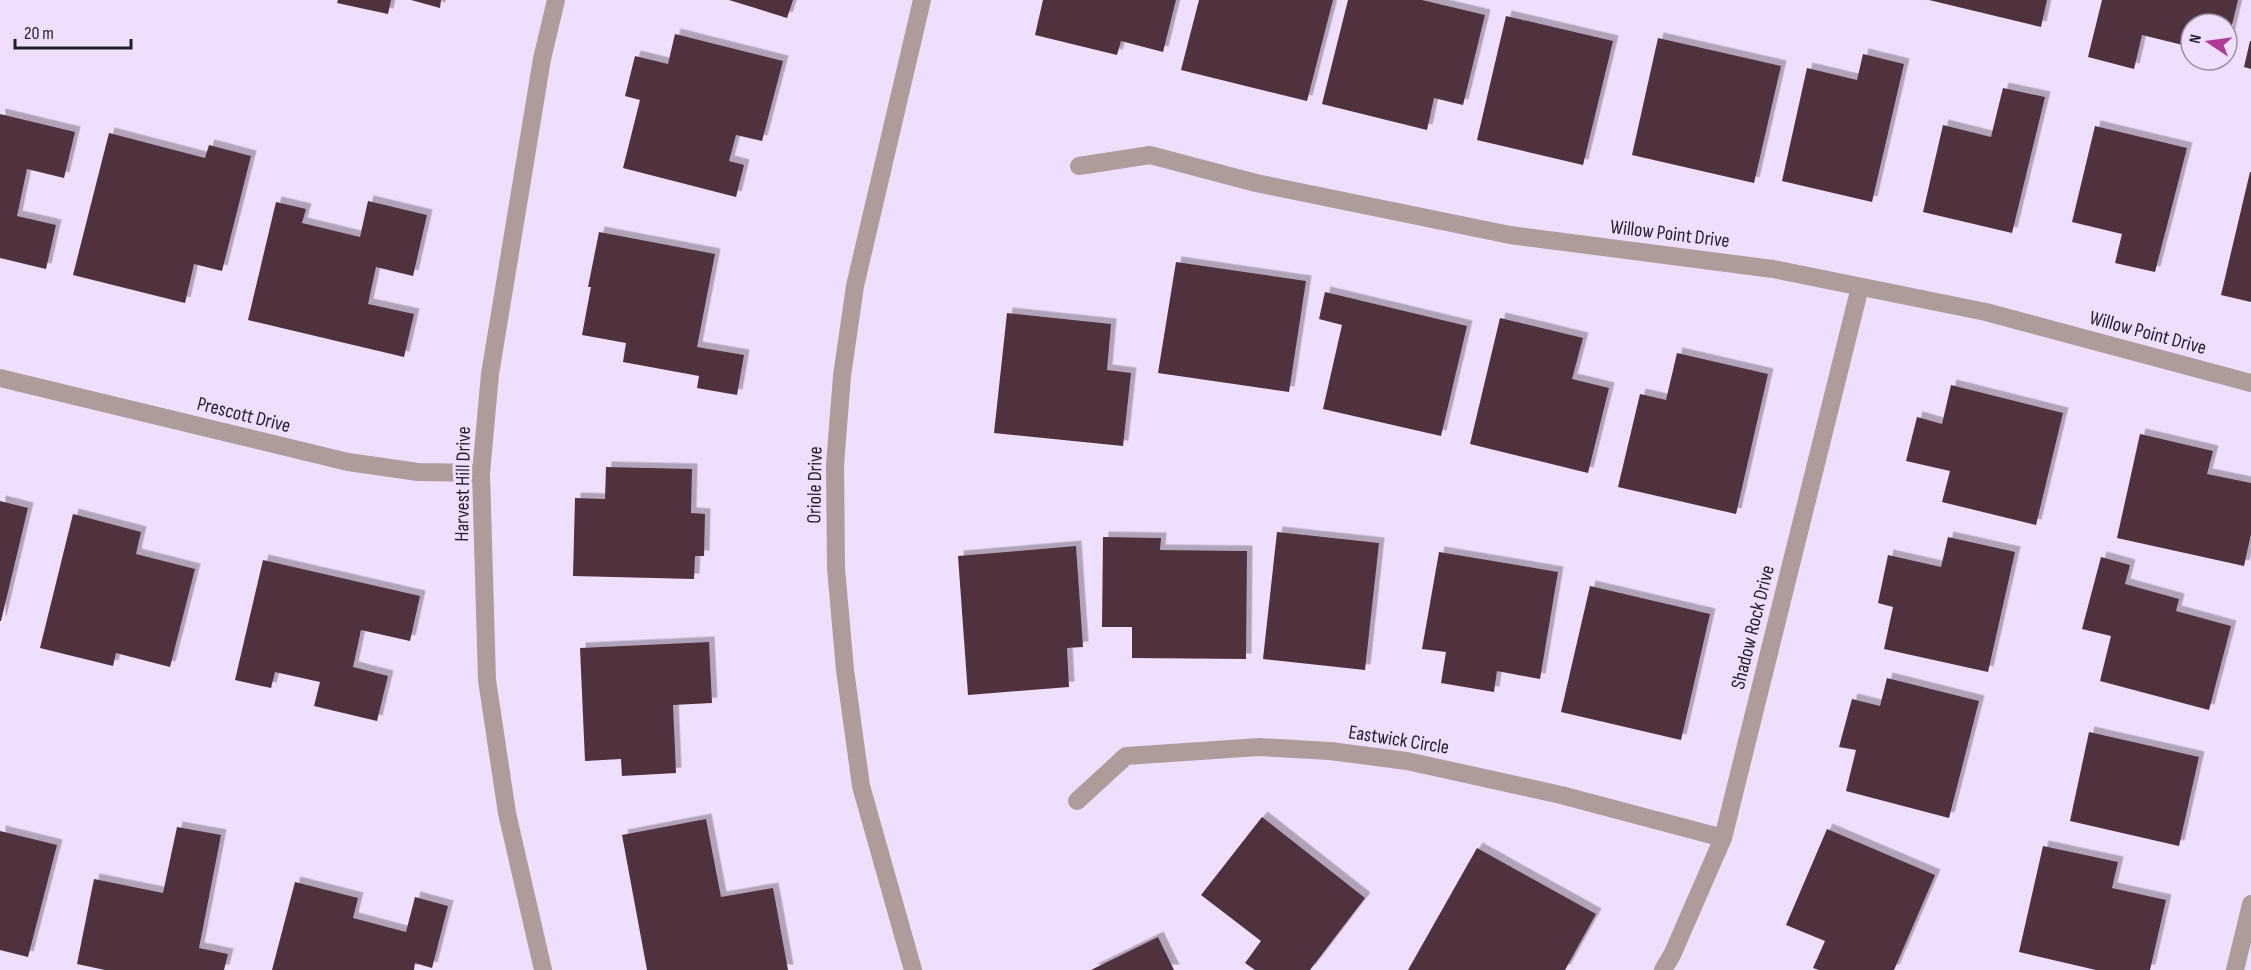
<svg xmlns="http://www.w3.org/2000/svg" width="2251" height="970" font-family="'Sofia Sans Condensed',sans-serif">
<style>
.building{fill:#50323c;filter:url(#shadow)}
.lines{fill:none;stroke-linecap:round;stroke-linejoin:round}
.minor{stroke:#ad9c9a;stroke-width:18}
.labels{text-anchor:middle;stroke-width:6;stroke-linejoin:round;paint-order:stroke}
.street-label{font-size:20px;fill:#251e29;stroke:#f0defd}
</style>
<defs>
<filter id="shadow"><feDropShadow dx="5.5" dy="-5.5" stdDeviation="0" flood-color="#0004"/></filter>
</defs>
<rect width="100%" height="100%" fill="#f0defd"/>
<g class="building">
<polygon points="338,0 391,0 388,14 337,3"/>
<polygon points="411,0 441,0 440,8"/>
<polygon points="729,0 793,0 787,18"/>
<polygon points="1043,0 1176,0 1163,52 1121,41 1117,55 1035,35"/>
<polygon points="1199,0 1333,0 1307,101 1181,70"/>
<polygon points="1348,0 1422,0 1485,15 1463,105 1434,98 1427,130 1322,104"/>
<polygon points="1929,0 2047,0 2041,27"/>
<polygon points="2102,0 2238,0 2228,42 2227,24 2191,24 2191,47 2142,35 2134,69 2088,57"/>
<polygon points="1506,16 1613,41 1583,165 1477,140"/>
<polygon points="675,34 783,61 762,141 736,135 729,161 744,165 736,197 623,168 640,100 625,96 635,56 668,64"/>
<polygon points="1658,38 1781,66 1754,183 1632,155"/>
<polygon points="2250,41 2251,41 2251,69 2244,67"/>
<polygon points="1863,54 1904,64 1872,202 1782,181 1807,68 1857,80"/>
<polygon points="2003,88 2045,97 2012,233 1923,212 1943,125 1991,137"/>
<polygon points="0,114 75,132 64,178 27,169 17,216 56,225 46,269 0,258"/>
<polygon points="2095,126 2187,148 2155,272 2115,263 2122,234 2072,222"/>
<polygon points="109,133 205,158 209,145 251,156 222,271 194,264 185,303 73,275"/>
<polygon points="2250,172 2251,172 2251,302 2221,295"/>
<polygon points="368,201 427,215 413,276 376,267 368,304 414,314 404,357 248,320 276,202 306,209 302,223 360,237"/>
<polygon points="599,232 715,254 697,347 744,355 737,395 697,388 699,376 623,362 626,343 582,335 591,287 588,287"/>
<polygon points="1176,262 1306,281 1289,392 1158,373"/>
<polygon points="1325,292 1467,326 1441,436 1323,409 1342,325 1319,319"/>
<polygon points="1007,313 1111,324 1107,370 1131,373 1123,446 994,433"/>
<polygon points="1500,318 1583,338 1572,379 1609,388 1588,473 1470,444"/>
<polygon points="1677,353 1768,374 1736,514 1618,487 1640,394 1666,400"/>
<polygon points="1951,385 2063,413 2036,525 1942,502 1950,471 1906,461 1917,417 1942,424"/>
<polygon points="2140,434 2213,451 2207,474 2251,483 2251,534 2244,566 2117,538"/>
<polygon points="606,467 692,469 691,513 705,514 704,556 695,556 694,579 573,576 575,498 605,499"/>
<polygon points="0,501 28,508 1,621 0,621"/>
<polygon points="73,514 141,532 136,554 195,569 170,667 116,653 113,666 40,648"/>
<polygon points="1277,532 1379,543 1365,670 1263,659"/>
<polygon points="1103,537 1161,538 1160,550 1247,551 1246,659 1132,658 1132,627 1102,627"/>
<polygon points="1948,537 2015,552 1988,672 1884,649 1893,607 1878,603 1888,555 1941,567"/>
<polygon points="1076,546 1083,647 1067,648 1069,687 968,695 958,556"/>
<polygon points="1439,552 1558,572 1540,679 1497,671 1494,692 1441,683 1446,652 1422,649"/>
<polygon points="2101,557 2130,565 2125,584 2179,599 2176,611 2231,626 2209,710 2100,681 2111,636 2082,629"/>
<polygon points="263,560 420,596 410,641 361,630 353,667 388,676 377,721 314,706 320,682 275,672 271,688 235,680"/>
<polygon points="1590,586 1710,614 1681,740 1561,712"/>
<polygon points="709,642 712,703 673,705 676,773 622,776 621,759 585,761 580,648"/>
<polygon points="1887,678 1979,701 1949,818 1846,791 1856,750 1839,747 1852,699 1880,706"/>
<polygon points="2089,732 2199,757 2179,846 2070,821"/>
<polygon points="1262,817 1365,898 1310,970 1255,970 1245,963 1261,941 1201,895"/>
<polygon points="706,819 721,897 773,888 788,970 647,970 622,835"/>
<polygon points="177,827 221,835 199,948 228,954 224,970 105,970 77,964 94,879 163,893"/>
<polygon points="1827,829 1935,875 1894,970 1819,970 1813,968 1825,941 1786,925"/>
<polygon points="0,831 57,845 28,957 0,950"/>
<polygon points="2043,846 2118,862 2112,888 2166,900 2150,970 2096,970 2019,952"/>
<polygon points="1477,848 1596,914 1565,970 1408,970"/>
<polygon points="295,882 358,898 353,918 406,932 415,897 448,906 432,968 415,963 414,970 272,970"/>
<polygon points="1158,937 1174,970 1091,970"/>
</g>
<g class="lines">
<g class="minor">
<polyline points="1079,166 1150,155 1256,183 1510,235 1773,269 1986,312 2251,383"/>
<polyline points="0,378 348,462 418,472 481,473"/>
<polyline points="1077,801 1126,756 1259,747 1330,751 1407,761 1561,795 1723,838"/>
<polyline points="543,970 507,813 487,680 481,473 490,374 542,59 556,0"/>
<polyline points="913,970 861,786 845,670 836,568 835,465 842,376 855,286 922,0"/>
<polyline points="1663,970 1672,955 1723,838 1860,287"/>
<polyline points="2235,970 2251,904"/>
</g>
</g>
<g class="labels">
<g class="street-label">
<text transform="translate(1670 233) rotate(7)" y="7">Willow Point Drive</text>
<text transform="translate(2148 332) rotate(15)" y="7">Willow Point Drive</text>
<text transform="translate(244 414) rotate(14)" y="7">Prescott Drive</text>
<text transform="translate(462 484) rotate(-89)" y="7">Harvest Hill Drive</text>
<text transform="translate(814 485) rotate(-89)" y="7">Oriole Drive</text>
<text transform="translate(1752 627) rotate(-76)" y="7">Shadow Rock Drive</text>
<text transform="translate(1399 739) rotate(9)" y="7">Eastwick Circle</text>
</g>
</g>
<g transform="translate(2209 42) rotate(283)"><circle r="28" fill="#f0defd" stroke="#9f91a8" stroke-width="1.5"/>
<path d="M0-4.5L10 22L0 15L-10 22Z" fill="#ae3b95"/>
<text y="-9" font-size="16" font-weight="bold" text-anchor="middle" fill="#251e29">N</text>
</g>
<path d="M15 39v9h116v-9" fill="none" stroke="#251e29" stroke-width="3"/>
<text x="24" y="39" font-size="18" fill="#251e29" stroke="#f0defd" stroke-width="4.5" paint-order="stroke">20 m</text>
</svg>
